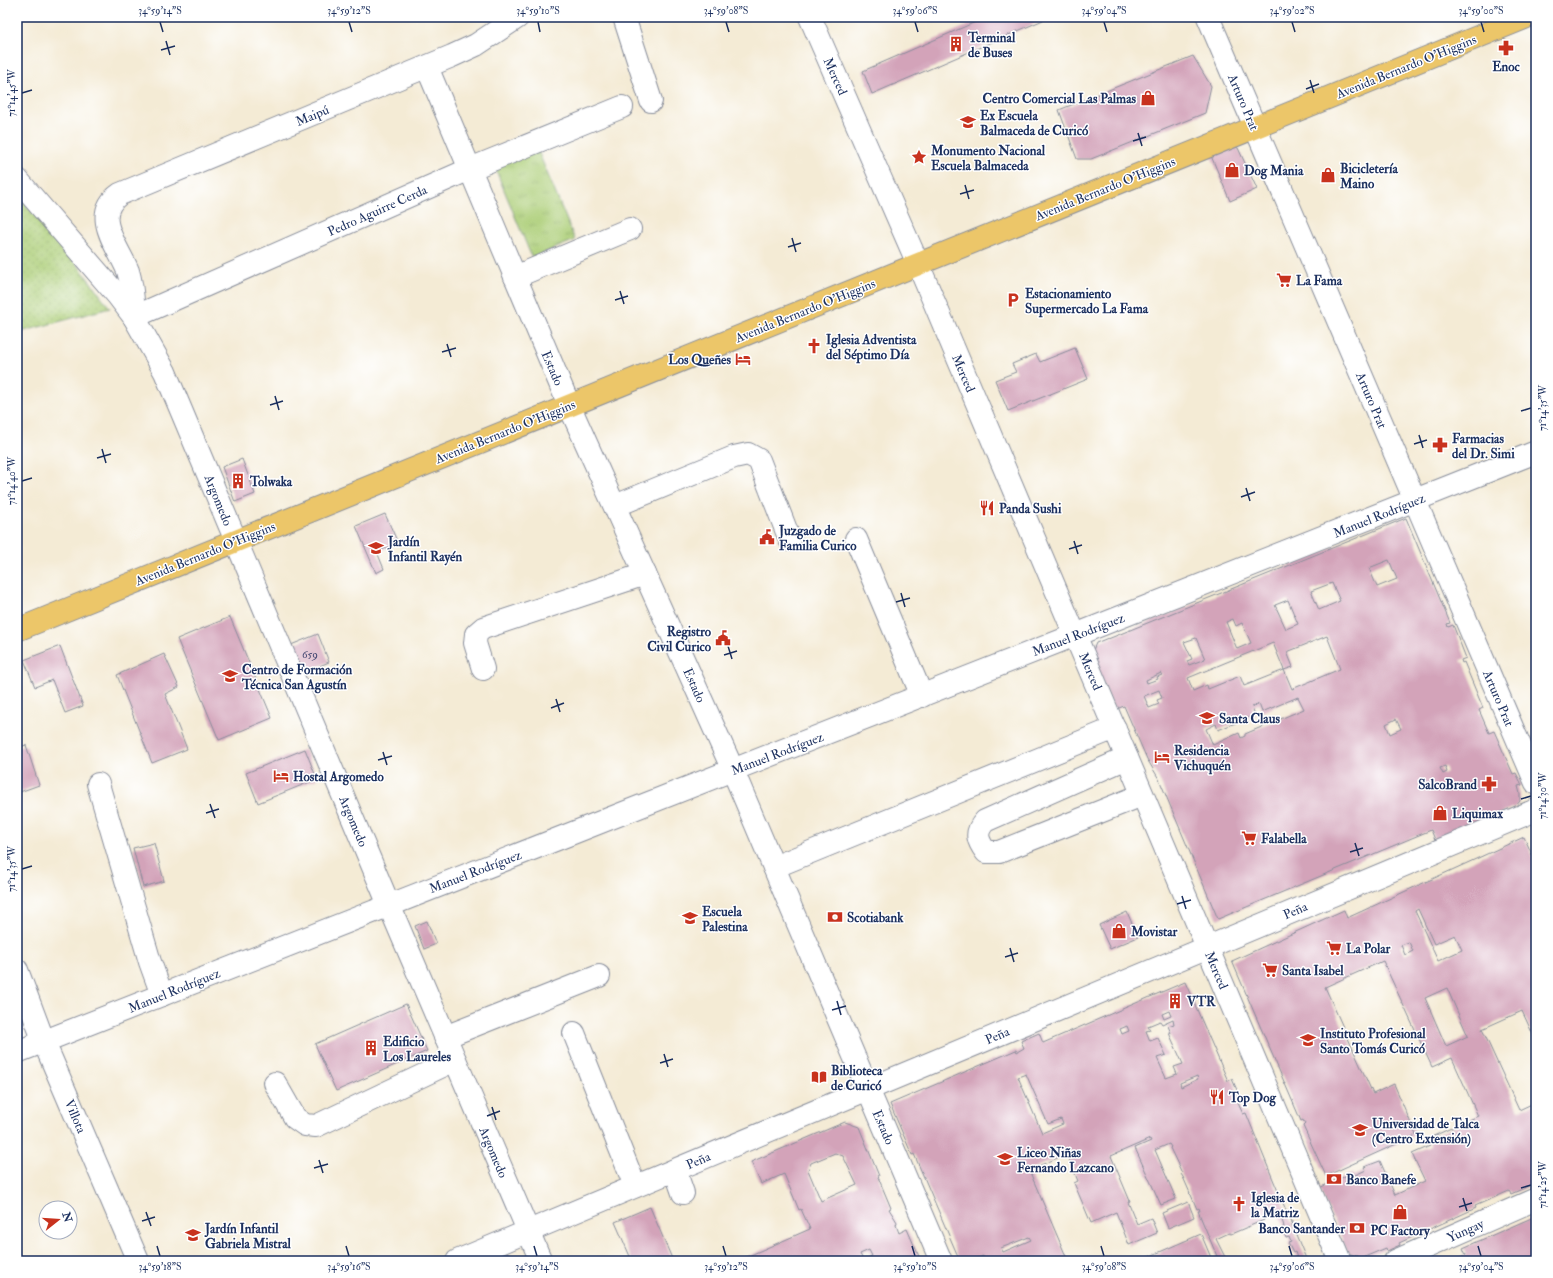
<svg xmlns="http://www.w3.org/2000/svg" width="1553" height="1278" font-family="'IM FELL Double Pica',serif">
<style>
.grass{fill:url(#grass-tufts);stroke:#647e6a}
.park{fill:url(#park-dots);stroke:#647e6a}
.building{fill:#d3a3b9;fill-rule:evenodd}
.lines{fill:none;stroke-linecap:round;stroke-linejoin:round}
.minor-casing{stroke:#888d9a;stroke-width:24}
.major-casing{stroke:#888d9a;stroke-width:24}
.minor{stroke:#fff;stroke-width:22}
.major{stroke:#ecc669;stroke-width:22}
.rail-casing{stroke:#1b2f5e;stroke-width:4.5}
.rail{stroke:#fff;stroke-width:3;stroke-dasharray:9;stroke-linecap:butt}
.ticks{fill:none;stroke:#1b2f5e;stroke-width:1.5}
.labels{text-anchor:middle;stroke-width:3;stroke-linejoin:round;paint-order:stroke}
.number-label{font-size:11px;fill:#494c75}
.poi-label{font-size:13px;font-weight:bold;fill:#1b2f5e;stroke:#fff;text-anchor:start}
.street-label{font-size:13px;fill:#1b2f5e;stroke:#fff}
.neatline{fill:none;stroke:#1b2f5e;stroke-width:1.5}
.ticks-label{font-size:10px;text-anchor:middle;fill:#1b2f5e}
</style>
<defs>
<pattern id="grass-tufts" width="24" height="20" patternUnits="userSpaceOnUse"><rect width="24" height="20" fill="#acce77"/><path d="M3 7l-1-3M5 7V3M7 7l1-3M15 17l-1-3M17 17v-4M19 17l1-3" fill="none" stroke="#93b169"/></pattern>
<pattern id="park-dots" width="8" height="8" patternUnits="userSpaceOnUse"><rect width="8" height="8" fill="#acce77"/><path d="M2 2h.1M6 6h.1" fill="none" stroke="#93b169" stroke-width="1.8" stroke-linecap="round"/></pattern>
</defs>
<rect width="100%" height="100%" fill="#fff"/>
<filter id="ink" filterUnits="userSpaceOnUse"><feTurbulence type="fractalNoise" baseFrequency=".025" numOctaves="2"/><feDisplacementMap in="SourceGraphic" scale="8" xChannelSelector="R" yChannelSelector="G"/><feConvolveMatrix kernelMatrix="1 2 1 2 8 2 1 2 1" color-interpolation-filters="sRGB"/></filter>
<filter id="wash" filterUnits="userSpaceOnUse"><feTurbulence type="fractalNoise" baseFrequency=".012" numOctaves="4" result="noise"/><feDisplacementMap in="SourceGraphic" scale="16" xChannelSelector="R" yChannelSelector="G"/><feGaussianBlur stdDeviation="0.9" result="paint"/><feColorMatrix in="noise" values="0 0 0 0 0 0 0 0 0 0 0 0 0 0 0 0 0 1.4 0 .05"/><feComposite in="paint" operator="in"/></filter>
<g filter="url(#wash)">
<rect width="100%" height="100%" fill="#f4ebd5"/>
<polygon class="grass" points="536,146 575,240 532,258 493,163"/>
<polygon class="park" points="17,194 77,264 110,308 17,333"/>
<g id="blocks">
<g class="building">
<polygon points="987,17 1050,17 872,94 863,71"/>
<polygon points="1193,56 1211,86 1205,113 1091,159 1077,159 1059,110"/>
<polygon points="1228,143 1238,148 1257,189 1230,201 1209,151"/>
<polygon points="1075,348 1088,379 1008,411 995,380 1016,372 1012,364 1036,354 1040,362"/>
<polygon points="242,459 255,494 235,502 222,467"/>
<polygon points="385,514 398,543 377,552 384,569 376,573 356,526"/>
<path d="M1406,518L1450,623L1447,624L1448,627L1453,625L1466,658L1461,660L1462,663L1464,662L1483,708L1479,710L1489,733L1494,731L1513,774L1516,773L1522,785L1518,786L1520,794V801L1515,807L1436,842L1431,830L1218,919L1159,779L1147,759L1124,706L1114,710L1091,655L1096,643L1108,638V639ZM1389,560L1397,579L1377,587L1369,568ZM1332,583L1340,601L1319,610L1311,591ZM1288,600L1298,624L1286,629L1275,605ZM1233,619L1236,626L1242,623L1251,643L1237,649L1226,622ZM1327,636L1340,669L1292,689L1284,670L1244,686L1240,676L1208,689L1207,685L1193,691L1188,678L1273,643L1284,670L1293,667L1287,652ZM1196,638L1205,659L1189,665L1187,661L1192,659L1184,642ZM1161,673L1162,675L1157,677L1158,679L1147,683L1146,680ZM1159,690L1162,698L1157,700L1159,704L1149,708L1144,696ZM1298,697L1304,709L1245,734V736L1241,738L1239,733L1213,745L1206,729L1216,724L1218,730L1255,715L1252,707L1259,704L1262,712ZM1396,719L1401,729L1390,734L1386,724ZM1445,766L1447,772L1443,774L1440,768Z"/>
<polygon points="230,617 272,718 219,740 177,639"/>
<polygon points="318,634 329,662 303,673 291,645"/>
<polygon points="60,646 83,706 65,713 52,680 35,687 24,660"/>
<polygon points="164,654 179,687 165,694 187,749 152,763 117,675"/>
<polygon points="26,745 39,785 17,793 17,748"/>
<polygon points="305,749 317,779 258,803 246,773"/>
<path d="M1524,837L1536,863V1041L1522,1011L1482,1029L1519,1110L1536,1102V1183L1511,1194L1509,1191L1475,1206L1476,1208L1399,1243L1400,1245L1387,1251L1386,1248L1362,1258L1348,1253L1319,1188L1352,1173L1353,1176L1366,1170L1364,1167L1380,1161L1395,1195L1425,1181L1412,1154L1430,1146L1427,1139L1478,1116L1452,1058L1432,1067L1383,961L1325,987L1373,1094L1394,1084L1416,1135L1326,1176L1303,1126L1305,1124L1303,1120L1301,1121L1232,961L1344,910L1347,918ZM1418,909L1434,944L1455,935L1462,950L1438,961L1415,911ZM1409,942L1413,951L1405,955L1401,945ZM1447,988L1468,1036L1446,1046L1425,998Z"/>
<polygon points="154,843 164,881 143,887 133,848"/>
<polygon points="1127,912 1138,937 1110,949 1099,925"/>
<polygon points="427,921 436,944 424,949 415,926"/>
<path d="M1185,982L1228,1081L1232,1079L1242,1101L1238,1103L1243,1114L1246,1113L1272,1177L1291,1222H1293L1292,1225L1307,1261H1290L1297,1258L1295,1252L1293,1253L1288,1243L1291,1242L1289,1237L1286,1238L1282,1228L1284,1227L1283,1223L1278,1211L1264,1217V1220L1231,1234L1229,1233L1216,1239L1227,1261H1219L1198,1211H1200L1199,1208L1197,1209L1191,1195L1189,1193H1190L1183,1177L1181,1174L1182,1173L1170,1148L1171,1147L1169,1144L1155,1150L1176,1199L1161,1205L1135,1148L1151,1141L1150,1139L1111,1156L1130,1201L1128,1202L1137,1224L1151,1218L1157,1233L1129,1245L1116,1212L1091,1223L1074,1183L1078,1181L1067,1154L1029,1170L1068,1261H981L984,1260L983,1256L971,1261H960L914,1154L912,1155L890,1104L1016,1050L1017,1052L1024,1048L1021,1041L1039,1033L1043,1043ZM1169,1011L1171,1016L1164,1019L1162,1014ZM1173,1019L1174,1024L1168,1026L1171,1033H1169L1183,1064L1174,1067L1177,1074L1166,1078L1157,1058L1166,1055L1158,1038L1150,1041L1146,1031L1150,1030L1148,1026L1160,1021L1162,1024ZM1127,1026L1129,1031L1122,1034L1120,1029ZM1026,1074L1048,1124L1061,1119L1063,1124L1042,1133L1018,1077ZM1197,1076L1198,1079L1181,1087L1180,1083ZM1029,1237L1031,1240L1003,1252L1001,1248Z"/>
<polygon points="406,1004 427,1051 336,1091 315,1044"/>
<path d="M845,1122L859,1127L879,1176L878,1177L891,1208L889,1209L897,1222L896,1225L899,1233L907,1229L921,1261H737L810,1229L801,1209L799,1210L784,1174L761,1184L751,1162ZM835,1153L843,1156L857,1185L821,1201L808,1170L811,1163ZM869,1250L872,1256L863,1260L860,1254Z"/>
<polygon points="1188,1202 1194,1217 1168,1228 1162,1213"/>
<polygon points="650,1207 673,1261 632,1261 615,1222"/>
<polygon points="1536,1216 1536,1261 1452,1261 1466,1255 1463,1248"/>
<polygon points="1201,1234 1212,1260 1139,1261"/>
</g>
</g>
</g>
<g filter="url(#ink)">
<use href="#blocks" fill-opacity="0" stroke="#888d9a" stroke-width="1"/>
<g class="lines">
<g class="minor-casing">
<g id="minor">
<polyline points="624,17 651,101"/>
<polyline points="810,17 918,264 1340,1261"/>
<polyline points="1208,17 1536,783"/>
<polyline points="427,67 569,405 728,759 941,1261"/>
<polyline points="17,179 118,296 134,317 165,372 389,905 541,1261"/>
<polyline points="515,277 630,229"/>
<path d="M134,317C133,301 133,286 128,271C118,246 90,215 120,194L452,56L476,45L518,17"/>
<polyline points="134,317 470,169 622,107"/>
<polyline points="615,506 734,457 748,454 759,460 790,540"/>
<polyline points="856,539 922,696"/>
<polyline points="483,669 475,643 476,634 483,628 645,574"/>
<path d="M1127,758L985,821C974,833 978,841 986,852H999L1142,795"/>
<polyline points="98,784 150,962 162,995"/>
<polyline points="774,867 1115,728"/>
<polyline points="17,970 44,1042 138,1261"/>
<polyline points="574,1033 635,1186"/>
<polyline points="445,1037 599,976"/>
<polyline points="17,1052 1088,630 1536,452"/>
<polyline points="275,1083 295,1118 305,1125 316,1126 455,1060"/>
<polyline points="675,1170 683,1193"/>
<polyline points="457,1261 1536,810"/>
<polyline points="1395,1261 1536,1199"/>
</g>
</g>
<g class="major-casing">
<polyline id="major" points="17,630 1527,17"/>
</g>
<use href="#minor" class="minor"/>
<use href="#major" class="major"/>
<g class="rail-casing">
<polyline id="rail" points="17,19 22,17"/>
</g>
<use href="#rail" class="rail"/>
</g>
</g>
<path class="ticks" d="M160,22L163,32M349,22L352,32M538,22L540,32M726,22L729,32M915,22L918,32M1104,22L1107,32M1292,22L1295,32M1481,22L1484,32M166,41L170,55M161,50L175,46M1310,80L1314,93M1306,89L1319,84M22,93L32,90M1138,133L1142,146M1133,141L1146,137M965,185L969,199M960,194L974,190M792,238L796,252M788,247L801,243M620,291L624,304M615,300L628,296M447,344L451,357M442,352L456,348M275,396L279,410M270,405L283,401M1521,411L1531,408M1419,435L1423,448M1414,444L1427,440M102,449L106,463M97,458L111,454M22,481L32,478M1246,488L1250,501M1241,497L1255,492M1074,541L1078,554M1069,549L1082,545M901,593L905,607M896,602L910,598M728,646L732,659M724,655L737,651M556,699L560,712M551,708L564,703M383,752L387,765M378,760L392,756M1521,799L1531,796M210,804L215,818M206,813L219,809M1355,843L1359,856M1350,852L1363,848M22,869L32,866M1182,896L1186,909M1177,904L1191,900M1010,948L1014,962M1005,957L1018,953M837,1001L841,1015M832,1010L846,1006M664,1054L668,1067M660,1063L673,1059M492,1107L496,1120M487,1116L500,1111M319,1160L323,1173M314,1168L328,1164M1521,1188L1531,1185M1463,1198L1467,1211M1459,1207L1472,1203M146,1212L151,1226M142,1221L155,1217M157,1246L160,1256M346,1246L349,1256M534,1246L537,1256M723,1246L726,1256M912,1246L915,1256M1101,1246L1104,1256M1289,1246L1292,1256M1478,1246L1481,1256"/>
<defs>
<g id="building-bare" transform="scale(1.2)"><path d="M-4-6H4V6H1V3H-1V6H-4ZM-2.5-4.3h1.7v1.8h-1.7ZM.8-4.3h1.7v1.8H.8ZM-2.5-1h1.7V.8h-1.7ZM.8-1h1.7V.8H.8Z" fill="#c8321e" stroke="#fff" stroke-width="2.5" paint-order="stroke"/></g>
<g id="pharmacy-bare" transform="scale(1.2)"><path d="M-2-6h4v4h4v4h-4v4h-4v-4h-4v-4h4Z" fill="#c8321e" stroke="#fff" stroke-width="2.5" paint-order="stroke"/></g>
<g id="shop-bare" transform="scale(1.2)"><path d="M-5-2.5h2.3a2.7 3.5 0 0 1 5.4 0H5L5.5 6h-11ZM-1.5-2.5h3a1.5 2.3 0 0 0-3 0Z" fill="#c8321e" stroke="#fff" stroke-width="2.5" paint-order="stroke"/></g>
<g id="school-bare" transform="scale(1.2)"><path d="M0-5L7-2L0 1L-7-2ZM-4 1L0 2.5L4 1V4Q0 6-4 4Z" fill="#c8321e" stroke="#fff" stroke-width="2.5" paint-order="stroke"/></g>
<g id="sight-bare" transform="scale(1.2)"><path d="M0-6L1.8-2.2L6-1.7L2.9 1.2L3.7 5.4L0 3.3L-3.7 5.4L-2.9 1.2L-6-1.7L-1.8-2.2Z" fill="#c8321e" stroke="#fff" stroke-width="2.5" paint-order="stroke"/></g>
<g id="supermarket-bare" transform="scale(1.2)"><path d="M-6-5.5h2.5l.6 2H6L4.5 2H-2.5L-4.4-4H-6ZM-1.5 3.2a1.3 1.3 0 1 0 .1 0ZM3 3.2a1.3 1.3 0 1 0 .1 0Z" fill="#c8321e" stroke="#fff" stroke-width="2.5" paint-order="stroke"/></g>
<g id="parking-bare" transform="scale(1.2)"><path d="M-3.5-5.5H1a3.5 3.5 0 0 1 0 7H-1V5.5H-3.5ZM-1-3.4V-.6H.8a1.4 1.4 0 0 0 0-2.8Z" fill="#c8321e" stroke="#fff" stroke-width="2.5" paint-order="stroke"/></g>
<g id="church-bare" transform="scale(1.2)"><path d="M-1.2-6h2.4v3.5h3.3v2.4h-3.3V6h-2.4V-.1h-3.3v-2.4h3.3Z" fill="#c8321e" stroke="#fff" stroke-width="2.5" paint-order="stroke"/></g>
<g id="hotel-bare" transform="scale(1.2)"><path d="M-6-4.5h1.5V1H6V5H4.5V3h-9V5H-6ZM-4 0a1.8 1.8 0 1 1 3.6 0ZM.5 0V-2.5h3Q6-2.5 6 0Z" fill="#c8321e" stroke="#fff" stroke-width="2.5" paint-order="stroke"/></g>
<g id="restaurant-bare" transform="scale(1.2)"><path d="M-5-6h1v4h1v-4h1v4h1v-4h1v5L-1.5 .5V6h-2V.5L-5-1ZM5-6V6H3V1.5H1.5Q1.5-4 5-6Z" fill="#c8321e" stroke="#fff" stroke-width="2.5" paint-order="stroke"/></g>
<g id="civic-bare" transform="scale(1.2)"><path d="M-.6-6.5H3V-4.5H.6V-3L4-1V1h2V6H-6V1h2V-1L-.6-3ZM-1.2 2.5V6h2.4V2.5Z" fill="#c8321e" stroke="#fff" stroke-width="2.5" paint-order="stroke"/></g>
<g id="university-bare" transform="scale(1.2)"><path d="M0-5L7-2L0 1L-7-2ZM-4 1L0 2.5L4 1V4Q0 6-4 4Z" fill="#c8321e" stroke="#fff" stroke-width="2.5" paint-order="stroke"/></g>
<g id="bank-bare" transform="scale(1.2)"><path d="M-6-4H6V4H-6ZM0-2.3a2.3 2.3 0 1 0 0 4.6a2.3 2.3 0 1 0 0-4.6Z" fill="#c8321e" stroke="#fff" stroke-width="2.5" paint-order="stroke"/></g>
<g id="library-bare" transform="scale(1.2)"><path d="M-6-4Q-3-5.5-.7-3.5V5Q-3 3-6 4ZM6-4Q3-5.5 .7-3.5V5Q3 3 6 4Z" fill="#c8321e" stroke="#fff" stroke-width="2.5" paint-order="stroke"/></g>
</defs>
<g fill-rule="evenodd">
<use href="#building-bare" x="956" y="44"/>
<use href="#pharmacy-bare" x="1506" y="48"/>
<use href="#shop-bare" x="1148" y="98"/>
<use href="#school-bare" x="968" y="122"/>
<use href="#sight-bare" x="919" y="157"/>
<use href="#shop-bare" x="1232" y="170"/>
<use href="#shop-bare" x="1328" y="175"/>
<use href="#supermarket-bare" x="1284" y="280"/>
<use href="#parking-bare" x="1013" y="300"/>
<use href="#church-bare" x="814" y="346"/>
<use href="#hotel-bare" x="743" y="359"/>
<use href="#pharmacy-bare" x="1440" y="445"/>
<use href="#building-bare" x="238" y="481"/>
<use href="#restaurant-bare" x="987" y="508"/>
<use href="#civic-bare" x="767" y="537"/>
<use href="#school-bare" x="376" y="548"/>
<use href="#civic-bare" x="723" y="638"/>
<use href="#university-bare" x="230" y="676"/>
<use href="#school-bare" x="1207" y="718"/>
<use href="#hotel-bare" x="1162" y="757"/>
<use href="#hotel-bare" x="281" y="776"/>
<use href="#pharmacy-bare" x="1489" y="784"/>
<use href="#shop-bare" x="1440" y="813"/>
<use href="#supermarket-bare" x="1249" y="838"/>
<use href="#bank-bare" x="835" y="917"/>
<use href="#school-bare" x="690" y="918"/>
<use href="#shop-bare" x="1119" y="931"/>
<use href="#supermarket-bare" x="1334" y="948"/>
<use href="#supermarket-bare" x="1270" y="970"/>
<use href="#building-bare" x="1175" y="1001"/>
<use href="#university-bare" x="1308" y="1040"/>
<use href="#building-bare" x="371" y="1048"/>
<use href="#library-bare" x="819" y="1077"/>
<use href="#restaurant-bare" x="1217" y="1097"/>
<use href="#university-bare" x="1360" y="1130"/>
<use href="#school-bare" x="1005" y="1159"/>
<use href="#bank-bare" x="1334" y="1179"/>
<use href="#church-bare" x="1239" y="1204"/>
<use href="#shop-bare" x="1400" y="1212"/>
<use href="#bank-bare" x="1357" y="1228"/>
<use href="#school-bare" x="193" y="1235"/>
</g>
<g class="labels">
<g class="number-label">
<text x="310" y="658">659</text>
</g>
<g class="poi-label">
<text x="968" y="42">Terminal<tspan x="968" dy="15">de Buses</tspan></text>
<text x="1506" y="71" text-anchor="middle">Enoc</text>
<text x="1136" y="103" text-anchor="end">Centro Comercial Las Palmas</text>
<text x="980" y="120">Ex Escuela<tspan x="980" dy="15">Balmaceda de Curicó</tspan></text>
<text x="931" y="155">Monumento Nacional<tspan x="931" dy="15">Escuela Balmaceda</tspan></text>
<text x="1340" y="173">Bicicletería<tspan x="1340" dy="15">Maino</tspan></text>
<text x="1244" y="175">Dog Mania</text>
<text x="1296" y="285">La Fama</text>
<text x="1025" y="298">Estacionamiento<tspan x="1025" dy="15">Supermercado La Fama</tspan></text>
<text x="826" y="344">Iglesia Adventista<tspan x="826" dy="15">del Séptimo Día</tspan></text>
<text x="731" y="364" text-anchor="end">Los Queñes</text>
<text x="1452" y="443">Farmacias<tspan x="1452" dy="15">del Dr. Simi</tspan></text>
<text x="250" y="486">Tolwaka</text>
<text x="999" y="513">Panda Sushi</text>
<text x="779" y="535">Juzgado de<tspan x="779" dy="15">Familia Curico</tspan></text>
<text x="388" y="546">Jardín<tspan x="388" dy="15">Infantil Rayén</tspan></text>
<text x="711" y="636" text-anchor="end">Registro<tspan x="711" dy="15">Civil Curico</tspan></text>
<text x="242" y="674">Centro de Formación<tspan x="242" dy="15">Técnica San Agustín</tspan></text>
<text x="1219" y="723">Santa Claus</text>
<text x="1174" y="755">Residencia<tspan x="1174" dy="15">Vichuquén</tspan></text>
<text x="293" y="781">Hostal Argomedo</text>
<text x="1477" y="789" text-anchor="end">SalcoBrand</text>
<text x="1452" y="818">Liquimax</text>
<text x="1261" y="843">Falabella</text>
<text x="702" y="916">Escuela<tspan x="702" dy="15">Palestina</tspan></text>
<text x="847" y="922">Scotiabank</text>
<text x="1131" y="936">Movistar</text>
<text x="1346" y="953">La Polar</text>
<text x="1282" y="975">Santa Isabel</text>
<text x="1187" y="1006">VTR</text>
<text x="1320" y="1038">Instituto Profesional<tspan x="1320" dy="15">Santo Tomás Curicó</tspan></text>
<text x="383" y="1046">Edificio<tspan x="383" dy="15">Los Laureles</tspan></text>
<text x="831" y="1075">Biblioteca<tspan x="831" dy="15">de Curicó</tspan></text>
<text x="1229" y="1102">Top Dog</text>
<text x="1372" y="1128">Universidad de Talca<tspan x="1372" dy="15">(Centro Extensión)</tspan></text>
<text x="1017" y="1157">Liceo Niñas<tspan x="1017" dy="15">Fernando Lazcano</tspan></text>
<text x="1346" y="1184">Banco Banefe</text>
<text x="1251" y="1202">Iglesia de<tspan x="1251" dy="15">la Matriz</tspan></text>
<text x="205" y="1233">Jardín Infantil<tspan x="205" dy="15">Gabriela Mistral</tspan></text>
<text x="1345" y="1233" text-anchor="end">Banco Santander</text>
<text x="1400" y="1235" text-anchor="middle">PC Factory</text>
</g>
<g class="street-label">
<text transform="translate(1406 66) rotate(-22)" y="5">Avenida Bernardo O'Higgins</text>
<text transform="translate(836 76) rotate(66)" y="5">Merced</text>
<text transform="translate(1244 102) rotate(67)" y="5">Arturo Prat</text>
<text transform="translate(312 115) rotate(-23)" y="5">Maipú</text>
<text transform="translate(1105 188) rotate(-22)" y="5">Avenida Bernardo O'Higgins</text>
<text transform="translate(377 210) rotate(-24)" y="5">Pedro Aguirre Cerda</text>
<text transform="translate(805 310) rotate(-22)" y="5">Avenida Bernardo O'Higgins</text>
<text transform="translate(553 368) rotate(67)" y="5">Estado</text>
<text transform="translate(964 373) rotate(67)" y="5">Merced</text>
<text transform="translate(1372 400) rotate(67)" y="5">Arturo Prat</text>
<text transform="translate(505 431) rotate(-22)" y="5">Avenida Bernardo O'Higgins</text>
<text transform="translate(219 500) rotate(68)" y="5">Argomedo</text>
<text transform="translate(1379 515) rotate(-22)" y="5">Manuel Rodríguez</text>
<text transform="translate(205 553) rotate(-22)" y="5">Avenida Bernardo O'Higgins</text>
<text transform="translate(1078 634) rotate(-21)" y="5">Manuel Rodríguez</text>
<text transform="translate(1091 671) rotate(67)" y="5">Merced</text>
<text transform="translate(695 685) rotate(66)" y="5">Estado</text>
<text transform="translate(1499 698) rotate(67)" y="5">Arturo Prat</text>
<text transform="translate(777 753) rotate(-21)" y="5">Manuel Rodríguez</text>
<text transform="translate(354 821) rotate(67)" y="5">Argomedo</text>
<text transform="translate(475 871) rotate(-21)" y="5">Manuel Rodríguez</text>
<text transform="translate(1295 910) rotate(-23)" y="5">Peña</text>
<text transform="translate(1217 970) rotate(67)" y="5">Merced</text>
<text transform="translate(174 990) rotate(-22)" y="5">Manuel Rodríguez</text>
<text transform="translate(997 1035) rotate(-23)" y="5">Peña</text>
<text transform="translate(76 1116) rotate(67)" y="5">Villota</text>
<text transform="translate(884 1127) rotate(67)" y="5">Estado</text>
<text transform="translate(494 1152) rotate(67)" y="5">Argomedo</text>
<text transform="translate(698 1160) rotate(-23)" y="5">Peña</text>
<text transform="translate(1465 1230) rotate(-24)" y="5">Yungay</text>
</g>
</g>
<rect width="1553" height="1278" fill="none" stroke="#fff" stroke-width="44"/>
<g transform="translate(58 1220) rotate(73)"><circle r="19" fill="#ffffff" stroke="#a4acbf"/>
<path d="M0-3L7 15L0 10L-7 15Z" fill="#c8321e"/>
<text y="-6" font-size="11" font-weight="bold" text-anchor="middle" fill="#1b2f5e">N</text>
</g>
<rect x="22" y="22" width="1509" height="1234" class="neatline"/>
<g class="ticks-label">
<text x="160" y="14">34°59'14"S</text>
<text x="349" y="14">34°59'12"S</text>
<text x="538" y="14">34°59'10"S</text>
<text x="726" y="14">34°59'08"S</text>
<text x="915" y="14">34°59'06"S</text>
<text x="1104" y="14">34°59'04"S</text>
<text x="1292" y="14">34°59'02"S</text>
<text x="1481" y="14">34°59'00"S</text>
<text transform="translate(11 93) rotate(-90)" y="4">71°14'45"W</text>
<text transform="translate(1542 408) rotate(-90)" y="4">71°14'35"W</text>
<text transform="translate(11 481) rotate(-90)" y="4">71°14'40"W</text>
<text transform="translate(1542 796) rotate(-90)" y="4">71°14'30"W</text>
<text transform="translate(11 869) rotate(-90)" y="4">71°14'35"W</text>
<text transform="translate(1542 1185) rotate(-90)" y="4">71°14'25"W</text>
<text x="160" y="1270">34°59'18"S</text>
<text x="349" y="1270">34°59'16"S</text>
<text x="537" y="1270">34°59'14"S</text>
<text x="726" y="1270">34°59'12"S</text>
<text x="915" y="1270">34°59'10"S</text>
<text x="1104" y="1270">34°59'08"S</text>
<text x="1292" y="1270">34°59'06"S</text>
<text x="1481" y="1270">34°59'04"S</text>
</g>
</svg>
